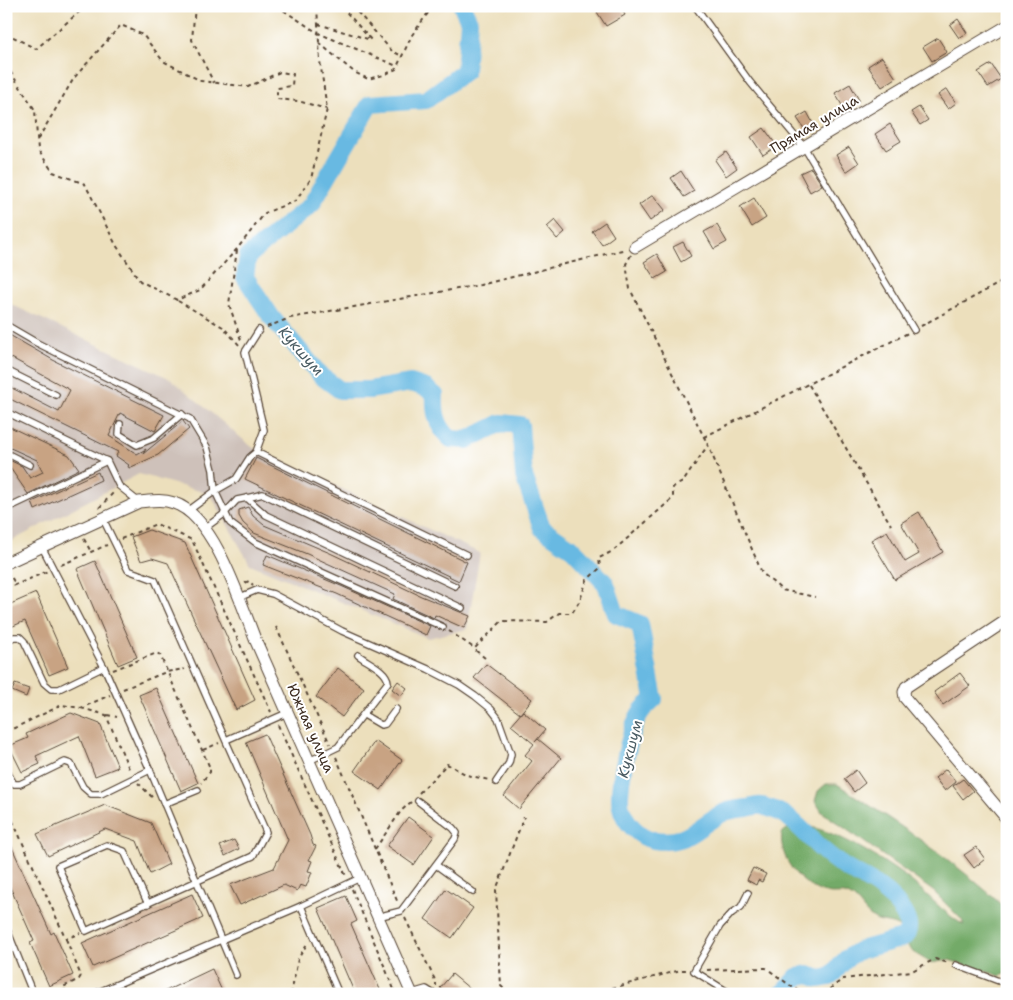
<svg xmlns="http://www.w3.org/2000/svg" width="1013" height="1000" font-family="'Shantell Sans',sans-serif">
<style>
.built{fill:#f1d5bd}
.industrial{fill:#cec1ba}
.forest{fill:#73aa67;stroke:#576a42}
.lines{fill:none;stroke-linecap:round;stroke-linejoin:round}
.river{stroke:#67b9e2;stroke-width:18}
.building{fill:#c8a383}
.lane-casing{stroke:#564536;stroke-width:8}
.street-casing{stroke:#564536;stroke-width:13}
.path{stroke:#564536;stroke-width:2;stroke-dasharray:4 4;stroke-linecap:butt}
.lane{stroke:#fff;stroke-width:5.5}
.street{stroke:#fff;stroke-width:11}
.labels{text-anchor:middle;stroke-width:4;stroke-linejoin:round;paint-order:stroke}
.street-label{font-size:14px;fill:#3b2a1e;stroke:#fff}
.water-label{font-size:15px;font-style:italic;fill:#4a5c63;stroke:#fff}
</style>
<rect width="100%" height="100%" fill="#fff"/>
<filter id="ink" filterUnits="userSpaceOnUse"><feTurbulence type="fractalNoise" baseFrequency=".02" numOctaves="2"/><feDisplacementMap in="SourceGraphic" scale="10" xChannelSelector="R" yChannelSelector="G"/><feConvolveMatrix kernelMatrix="1 2 1 2 8 2 1 2 1" color-interpolation-filters="sRGB"/></filter>
<filter id="wash" filterUnits="userSpaceOnUse"><feTurbulence type="fractalNoise" baseFrequency=".0096" numOctaves="4" result="noise"/><feDisplacementMap in="SourceGraphic" scale="20" xChannelSelector="R" yChannelSelector="G"/><feGaussianBlur stdDeviation="1.12" result="paint"/><feColorMatrix in="noise" values="0 0 0 0 0 0 0 0 0 0 0 0 0 0 0 0 0 1.4 0 .05"/><feComposite in="paint" operator="in"/></filter>
<g filter="url(#wash)">
<rect width="100%" height="100%" fill="#ecdfbc"/>
<polygon class="built" points="161,980 167,994 130,994"/>
<polygon class="industrial" points="6,302 171,379 252,447 480,553 467,629 428,638 250,564 210,494 139,474 6,544"/>
<path class="forest" d="M826,784H837C895,822 955,860 1006,909L1007,973L1001,976L949,960L931,963L911,951L902,936V929C890,920 880,925 871,917C862,910 858,898 845,894C839,893 832,895 826,893C801,887 778,858 782,833C784,831 788,828 791,827C820,818 888,863 911,881C929,895 944,914 964,925L962,920L933,891L822,812L815,801L818,791Z"/>
<g class="lines">
<path class="river" d="M462,6L469,21L465,71L426,100L370,104L311,205L248,256L245,277L272,318L321,376L340,390H369L411,383L426,388L435,395C434,413 437,427 451,439L467,440L501,423L520,425L524,476L542,528L573,549L606,584L616,614L640,624L654,699C650,703 644,707 641,712C631,725 616,791 621,807C624,821 639,838 654,840C689,845 694,828 721,814C729,809 738,809 747,808C752,807 757,805 762,806C787,812 797,824 814,842C821,850 831,857 840,864C853,874 869,879 881,889C893,898 919,924 903,938L860,950L847,958L830,977L819,979L808,974L797,977L782,994"/>
</g>
<g id="blocks">
<g class="building">
<polygon points="608,6 620,6 625,15 606,26 597,12"/>
<polygon points="958,19 967,33 959,38 950,25"/>
<polygon points="938,38 947,52 932,61 923,47"/>
<polygon points="882,57 896,78 882,87 868,66"/>
<polygon points="991,64 1001,79 988,87 978,72"/>
<polygon points="850,84 859,100 844,109 835,93"/>
<polygon points="947,89 956,103 948,109 938,95"/>
<polygon points="919,107 928,120 920,125 911,112"/>
<polygon points="807,112 814,125 805,130 797,118"/>
<polygon points="890,124 901,141 886,150 875,134"/>
<polygon points="764,128 777,146 763,155 751,137"/>
<polygon points="849,147 859,163 846,172 836,155"/>
<polygon points="726,152 737,168 726,176 715,160"/>
<polygon points="811,168 822,185 810,192 800,173"/>
<polygon points="681,171 694,191 684,197 671,178"/>
<polygon points="653,195 665,210 650,221 639,205"/>
<polygon points="754,198 766,218 752,227 740,207"/>
<polygon points="555,220 565,232 557,239 547,227"/>
<polygon points="605,222 614,236 602,245 592,231"/>
<polygon points="717,225 727,242 714,249 704,232"/>
<polygon points="683,242 691,256 681,262 673,247"/>
<polygon points="657,254 667,272 655,279 644,262"/>
<polygon points="6,333 53,360 164,415 155,431 120,413 109,436 137,454 146,449 143,454 183,421 189,429 158,455 129,468 128,466 129,465 116,456 118,452 6,397 6,385 59,412 70,390 6,355"/>
<polygon points="6,425 69,455 79,469 28,494 6,462 9,460 22,466 30,478 43,472 37,460 6,446"/>
<polygon points="256,458 467,562 459,581 245,479"/>
<polygon points="98,472 101,480 35,510 32,502"/>
<polygon points="248,507 253,516 264,525 330,553 421,596 470,616 464,628 435,615 434,618 393,599 395,594 307,554 254,533 243,523 239,516 239,510"/>
<polygon points="919,512 943,552 895,580 871,540 887,531 905,562 919,554 901,523"/>
<polygon points="149,530 185,543 255,700 236,710 168,563 152,558 141,561 131,537"/>
<polygon points="267,555 341,586 430,626 426,635 337,594 263,565"/>
<polygon points="95,561 137,657 118,665 77,569"/>
<polygon points="36,593 68,667 49,675 25,621 6,629 6,606"/>
<polygon points="486,664 532,699 520,714 474,678"/>
<polygon points="338,668 364,688 342,717 316,697"/>
<polygon points="960,673 970,686 943,705 934,692"/>
<polygon points="398,681 407,688 401,696 392,689"/>
<polygon points="15,684 29,689 26,697 12,691"/>
<polygon points="156,688 198,783 181,791 139,695"/>
<polygon points="523,711 545,730 535,742 538,739 561,758 519,809 504,796 532,761 525,755 534,744 511,725"/>
<polygon points="71,713 100,724 118,767 95,776 79,736 36,756 40,764 22,772 9,746 28,738 26,734"/>
<polygon points="265,734 310,835 313,845 316,846 309,860 312,861 308,871 312,872 306,887 300,885 297,891 284,885 240,905 230,885 274,868 288,840 246,742"/>
<polygon points="375,741 402,760 381,790 354,771"/>
<polygon points="946,769 956,782 945,791 935,778"/>
<polygon points="856,770 865,783 854,792 844,779"/>
<polygon points="963,779 973,791 963,799 953,786"/>
<polygon points="105,805 151,823 169,864 150,874 137,841 105,829 48,856 37,834"/>
<polygon points="408,817 434,836 414,865 387,846"/>
<polygon points="6,834 51,934 54,932 73,975 49,986 30,943 34,941 6,878"/>
<polygon points="234,840 239,849 225,856 220,846"/>
<polygon points="976,847 985,859 974,868 964,855"/>
<polygon points="753,868 766,874 762,882 758,880 756,885 747,880"/>
<polygon points="446,889 473,908 452,938 425,919"/>
<polygon points="192,894 203,918 93,967 82,943"/>
<polygon points="346,896 357,921 351,924 382,994 355,994 318,908"/>
<polygon points="212,969 222,991 216,994 159,994"/>
<polygon points="452,974 476,994 447,994 440,988"/>
</g>
</g>
</g>
<g filter="url(#ink)">
<use href="#blocks" fill-opacity="0" stroke="#564536" stroke-width="1"/>
<g class="lines">
<g class="lane-casing">
<g id="lane">
<polyline points="695,6 750,82 804,147 914,330"/>
<polyline points="6,325 37,343 190,419 207,447 213,470 215,491 188,511"/>
<polyline points="6,370 56,395"/>
<polyline points="6,412 107,461 119,486 139,502"/>
<polyline points="120,424 119,434 137,445 154,438 182,414"/>
<polyline points="256,452 264,430 245,352 259,330"/>
<polyline points="6,453 30,465"/>
<polyline points="247,498 263,494 455,586"/>
<polyline points="6,509 107,461"/>
<polyline points="103,519 128,570 155,580 266,832 253,856 86,931 58,866 107,845 124,851 148,904"/>
<polyline points="205,528 224,514 237,500 247,498 266,515 462,608"/>
<polyline points="42,547 104,667 150,770 236,975"/>
<polyline points="238,598 257,590 273,594 342,631 428,669 459,685 475,696 491,709 498,718 511,754 509,763 496,782"/>
<polyline points="443,627 255,542 230,523 215,491 236,479 250,457 256,452 467,555"/>
<polyline points="6,641 14,637 20,637 24,641 44,683 51,689 59,689 104,667"/>
<polyline points="364,715 381,725 385,724 396,709"/>
<polyline points="226,740 287,713"/>
<path d="M309,761L338,747L388,682C387,670 367,662 358,655"/>
<polyline points="6,770 14,784 20,784 65,762 71,764 83,787 91,794 101,794 150,770"/>
<polyline points="164,804 198,790"/>
<polyline points="436,865 473,892"/>
<polyline points="301,906 339,994"/>
<polyline points="377,917 401,911 455,839 457,833 453,828 418,801"/>
<polyline points="6,927 33,994"/>
<polyline points="956,965 1007,984"/>
<polyline points="412,993 426,989 434,994"/>
<polyline points="94,994 301,906 360,878"/>
<polyline points="731,994 694,971 720,926 732,913 741,907 748,893"/>
</g>
</g>
<g class="street-casing">
<g id="street">
<polyline points="635,247 1007,26"/>
<path d="M6,563L139,502C151,501 162,499 174,503C214,516 240,601 255,639L412,994"/>
<polyline points="1007,620 906,687 904,692 905,698 1007,819"/>
</g>
</g>
<g class="path">
<polyline points="195,6 192,40 214,83"/>
<polyline points="277,6 318,33 397,66"/>
<polyline points="352,6 392,51 402,56"/>
<polyline points="424,6 430,10"/>
<polyline points="318,24 371,40 341,6"/>
<polyline points="6,33 36,49 86,6"/>
<polyline points="319,43 354,72 368,79 384,75 396,69 412,35 433,6"/>
<polyline points="6,65 35,110 38,150 53,172 85,184 116,245 140,281 177,300 200,290 237,249 265,213 295,201 311,179 327,109 320,61 317,6"/>
<polyline points="38,139 74,78 121,25 143,35 163,61 201,81 248,87 280,72 293,74 292,86 277,88 277,99 298,101 327,109"/>
<polyline points="237,250 229,304 242,343"/>
<polyline points="631,255 626,264 630,289 708,445 762,573 782,590 815,597"/>
<polyline points="178,301 223,327 240,346"/>
<polyline points="921,326 1007,279"/>
<polyline points="267,327 290,318 480,285 626,249"/>
<polyline points="809,385 891,525"/>
<polyline points="704,437 908,333"/>
<polyline points="99,508 114,492"/>
<polyline points="84,539 91,552"/>
<polyline points="121,539 156,524 192,540 271,712"/>
<polyline points="61,565 107,545"/>
<polyline points="6,577 10,575 16,585"/>
<polyline points="245,583 249,581 253,585"/>
<polyline points="6,589 48,571"/>
<polyline points="276,627 330,744"/>
<polyline points="449,631 474,648"/>
<polyline points="485,658 474,649 502,621 547,622 559,613 572,613 580,600 587,580 600,568 599,558 613,551 673,498 673,487 683,482 708,445"/>
<polyline points="113,670 157,653 160,655 210,768 210,772 201,783"/>
<polyline points="123,689 166,672 185,669"/>
<polyline points="81,708 106,715 130,771"/>
<polyline points="107,715 117,717"/>
<polyline points="278,725 346,876"/>
<polyline points="6,732 62,705 81,708 110,695"/>
<polyline points="203,750 219,743"/>
<polyline points="336,757 398,903"/>
<polyline points="138,783 152,797"/>
<polyline points="419,793 447,764 467,775 489,780"/>
<polyline points="6,806 66,939 80,933"/>
<polyline points="375,849 401,811 411,802"/>
<polyline points="352,889 396,994"/>
<polyline points="405,918 436,982 436,986"/>
<polyline points="66,939 81,976 79,979 63,987 67,994"/>
<polyline points="707,970 766,968 795,989 812,994"/>
<polyline points="291,994 298,959 308,942"/>
<polyline points="509,994 501,986 496,890 524,817"/>
<polyline points="589,994 681,970 687,970"/>
<polyline points="823,994 843,979 912,971 935,959 949,963"/>
</g>
<use href="#lane" class="lane"/>
<use href="#street" class="street"/>
</g>
</g>
<g class="labels">
<g class="street-label">
<text transform="translate(814 124) rotate(-31)" y="5">Прямая улица</text>
<text transform="translate(311 728) rotate(66)" y="5">Южная улица</text>
</g>
<g class="water-label">
<text transform="translate(301 351) rotate(49)" y="5">Кукшум</text>
<text transform="translate(630 749) rotate(-75)" y="5">Кукшум</text>
</g>
</g>
<rect width="1013" height="1000" fill="none" stroke="#fff" stroke-width="25"/>
</svg>
